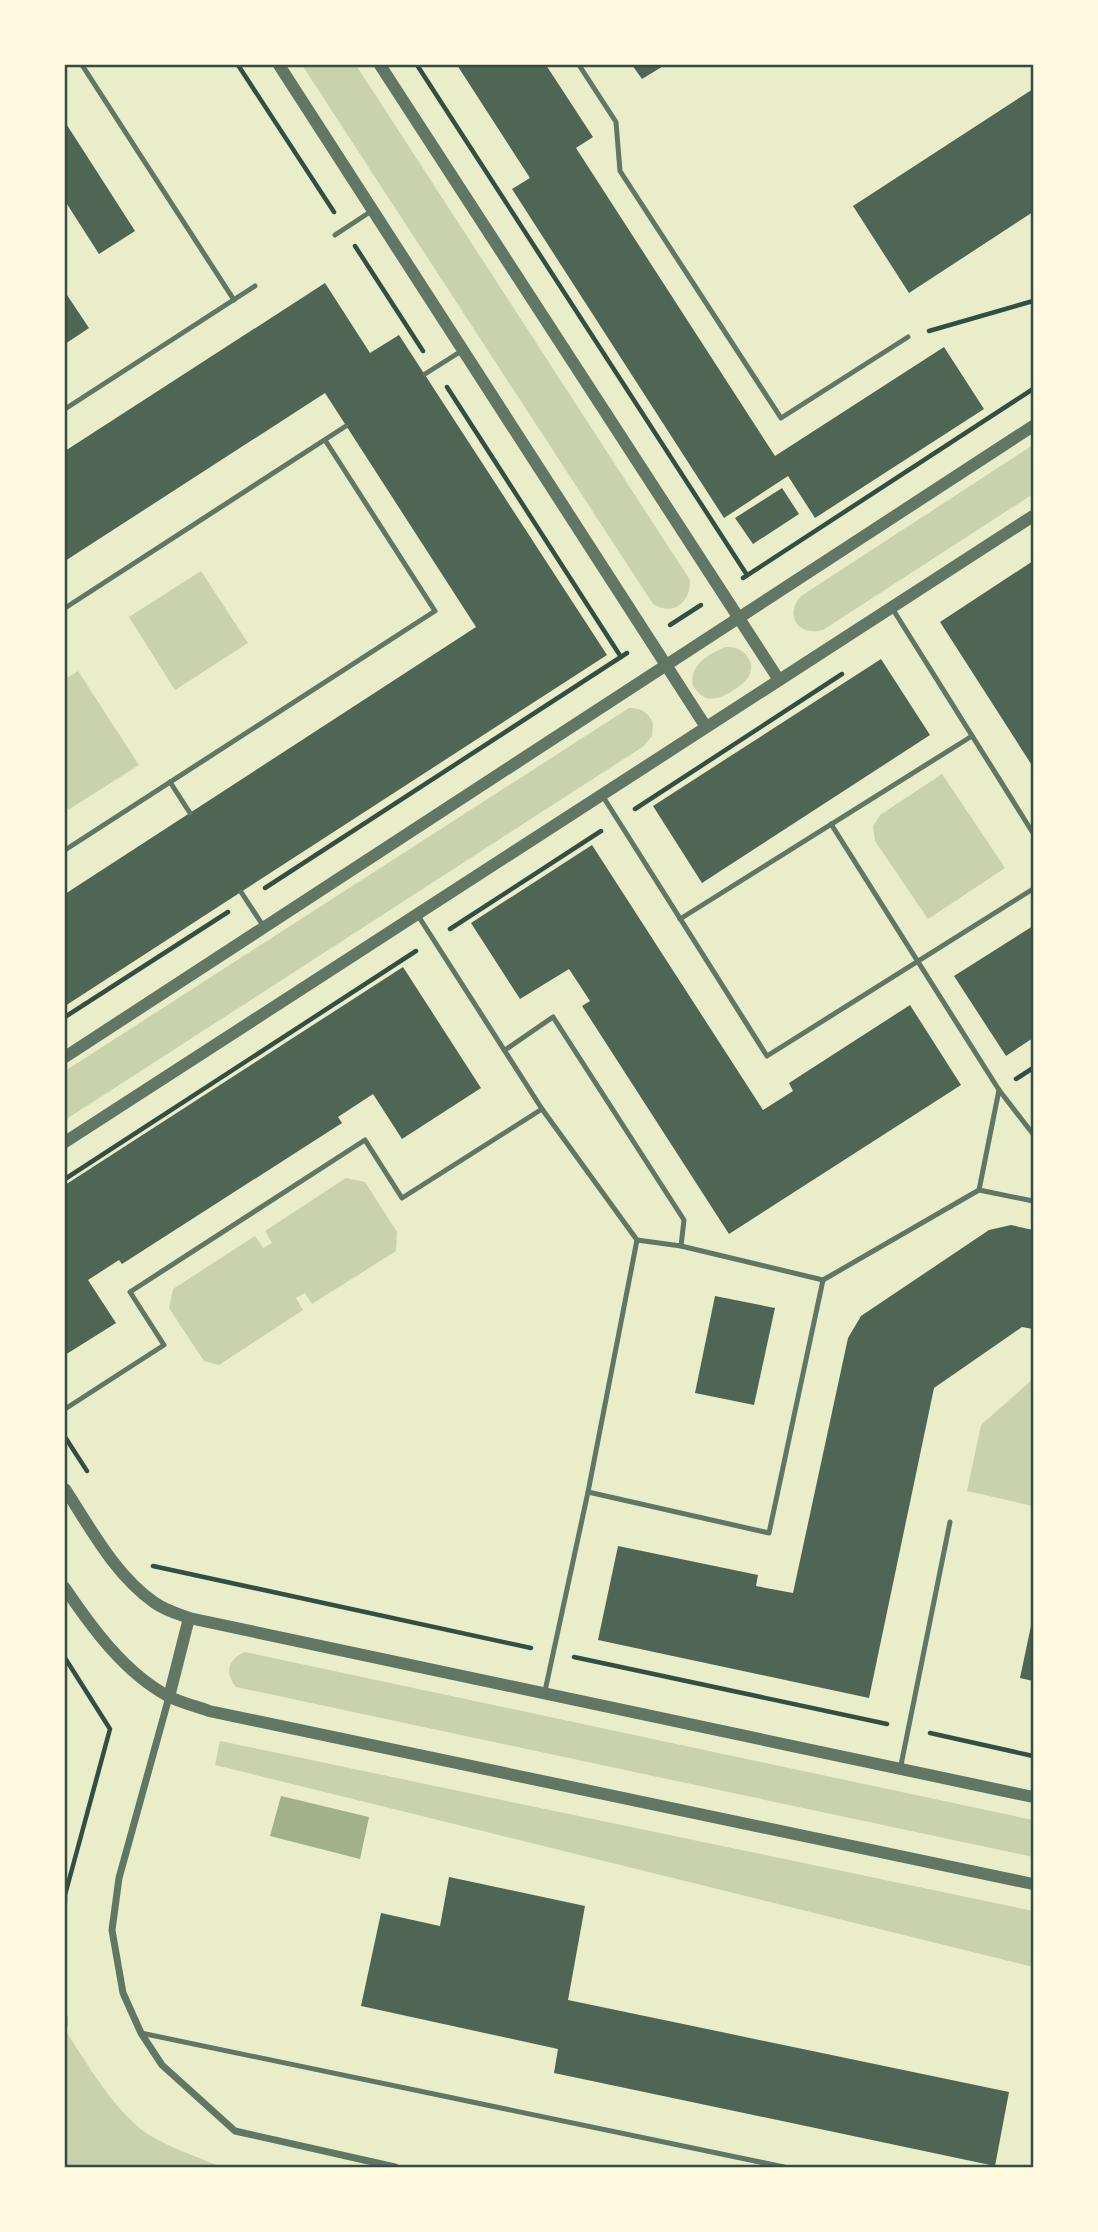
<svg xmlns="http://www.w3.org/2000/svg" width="1098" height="2232" font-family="'DM Sans',sans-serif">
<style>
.green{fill:#cad2ad}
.water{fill:#a3b18a}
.building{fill:#4f6655}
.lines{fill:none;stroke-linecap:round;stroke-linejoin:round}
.path{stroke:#344e41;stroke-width:4.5}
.service{stroke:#617663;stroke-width:5}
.minor{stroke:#617663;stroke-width:7}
.tertiary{stroke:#617663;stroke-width:12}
.neatline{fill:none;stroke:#344e41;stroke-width:2.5}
</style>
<rect width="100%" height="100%" fill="#e9edc9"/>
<g class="green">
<path d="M302,65H356L690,580C691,602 673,617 653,604Z"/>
<path d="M1033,445V494L823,630C798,637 784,615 801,596Z"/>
<polygon points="201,571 248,643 175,690 129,617"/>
<path d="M726,647C741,646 757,659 749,676C745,683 738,687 732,691C716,701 704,703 693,686C689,665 708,654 726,647Z"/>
<polygon points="78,671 139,765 68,810 65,804 65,679"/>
<path d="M629,708C641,708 648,712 653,723L652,736L644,746L65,1120V1071Z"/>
<polygon points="942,774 1005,868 928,919 875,841 873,826 880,815"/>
<polygon points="346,1178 365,1182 397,1232 396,1251 312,1304 305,1293 296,1298 303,1310 219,1365 204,1361 169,1308 173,1289 255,1236 263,1248 272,1243 265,1231"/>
<polygon points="1033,1379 1033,1506 967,1491 981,1425"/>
<path d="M245,1652L1033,1820V1857L236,1687C224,1673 228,1659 245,1652Z"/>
<polygon points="220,1741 1033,1911 1033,1967 215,1765"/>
<path d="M65,2030C88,2065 110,2104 142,2130C160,2144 200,2158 222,2167H65Z"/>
</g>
<polygon class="water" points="281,1796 369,1817 360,1859 270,1836"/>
<g class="building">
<polygon points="457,65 546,65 593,137 576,148 775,456 944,347 984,409 815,518 788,476 724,518 512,189 530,178"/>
<polygon points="632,65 665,65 642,79"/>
<polygon points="1033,89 1033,212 909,293 853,206"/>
<polygon points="65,122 135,231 99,254 65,201"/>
<polygon points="325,283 370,353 399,335 607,655 65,1006 65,894 476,627 325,393 65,561 65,451"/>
<polygon points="65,292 89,328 65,344"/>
<polygon points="782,488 799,514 753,544 735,518"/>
<polygon points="1033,561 1033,767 940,622"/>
<polygon points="881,659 930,735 702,883 653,806"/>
<polygon points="592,845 763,1110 793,1091 789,1083 910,1005 961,1085 729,1234 582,1006 590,1001 569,969 520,999 471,923"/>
<polygon points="1033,926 1033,1038 1006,1056 954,976"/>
<polygon points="403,967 481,1088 402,1139 373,1094 338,1117 342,1123 122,1264 119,1260 88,1280 116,1323 65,1355 65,1185"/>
<polygon points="1011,1225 1033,1230 1033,1329 1022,1327 934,1388 869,1698 598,1640 618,1546 758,1575 756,1586 793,1593 848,1338 861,1316 989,1230"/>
<polygon points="715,1296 775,1308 754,1405 695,1393"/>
<polygon points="1032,1621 1033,1621 1033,1681 1020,1678"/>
<polygon points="449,1877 585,1906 568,2000 1009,2092 995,2166 554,2073 558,2049 361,2006 381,1913 440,1926"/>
</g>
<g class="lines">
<g class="path">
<polyline points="238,65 334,212"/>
<polyline points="417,65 747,575"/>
<polyline points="355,246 423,351"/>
<polyline points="929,331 1033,301"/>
<polyline points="447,387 621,657"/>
<polyline points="743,578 1033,389"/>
<polyline points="670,625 701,605"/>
<polyline points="635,809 842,674"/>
<polyline points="265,888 627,653"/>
<polyline points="450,929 601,831"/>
<polyline points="65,1017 228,912"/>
<polyline points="1016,1079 1033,1068"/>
<polyline points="65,1179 416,951"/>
<polyline points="65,1437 87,1471"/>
<polyline points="153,1566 531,1648"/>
<polyline points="574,1657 887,1724"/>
<polyline points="65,1658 110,1729 65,1895 65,1903"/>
<polyline points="930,1733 1033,1756"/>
<polyline points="65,2016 65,2026"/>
</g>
<g class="service">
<polyline points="82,65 234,300"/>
<polyline points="579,65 616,122 620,171 781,418 908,337"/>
<polyline points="335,235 373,210"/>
<polyline points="425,374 463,350"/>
<polyline points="65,409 255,286"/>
<polyline points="65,608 346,426"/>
<polyline points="892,608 1033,833"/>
<polyline points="170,782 190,813"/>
<polyline points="602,795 767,1056 1033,889"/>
<polyline points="831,824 999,1090 1033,1134"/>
<polyline points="65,850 435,611 325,440"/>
<polyline points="241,892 264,927"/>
<polyline points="417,914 542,1109 637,1240 681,1246 823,1280 979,1190 1033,1201"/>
<polyline points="680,919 972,736"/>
<polyline points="505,1050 553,1017 684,1220 681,1246"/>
<polyline points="979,1190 999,1090"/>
<polyline points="65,1409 164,1345 130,1292 365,1140 402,1198 542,1109"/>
<polyline points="588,1492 769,1533 823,1280"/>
<polyline points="545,1691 588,1492 637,1240"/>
<polyline points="900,1770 950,1522"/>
<polyline points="141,2033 784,2167"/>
</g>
<polyline class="minor" points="169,1697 119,1878 112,1930 123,1993 141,2033 162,2065 235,2131 395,2167"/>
<g class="tertiary">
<polyline points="279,65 706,727"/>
<polyline points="380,65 779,680"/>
<polyline points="65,1057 1033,426"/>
<polyline points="65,1142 1033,516"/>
<path d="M65,1489C91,1529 115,1575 155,1603C165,1610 178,1614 189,1618L1033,1797"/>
<path d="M65,1588C92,1628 125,1673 168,1696C181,1703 196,1706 209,1711L1033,1884"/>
<polyline points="169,1697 189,1618"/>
</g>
</g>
<rect width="1098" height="2232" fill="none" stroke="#fefae0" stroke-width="133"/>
<rect x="66" y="66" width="966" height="2100" class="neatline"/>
</svg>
